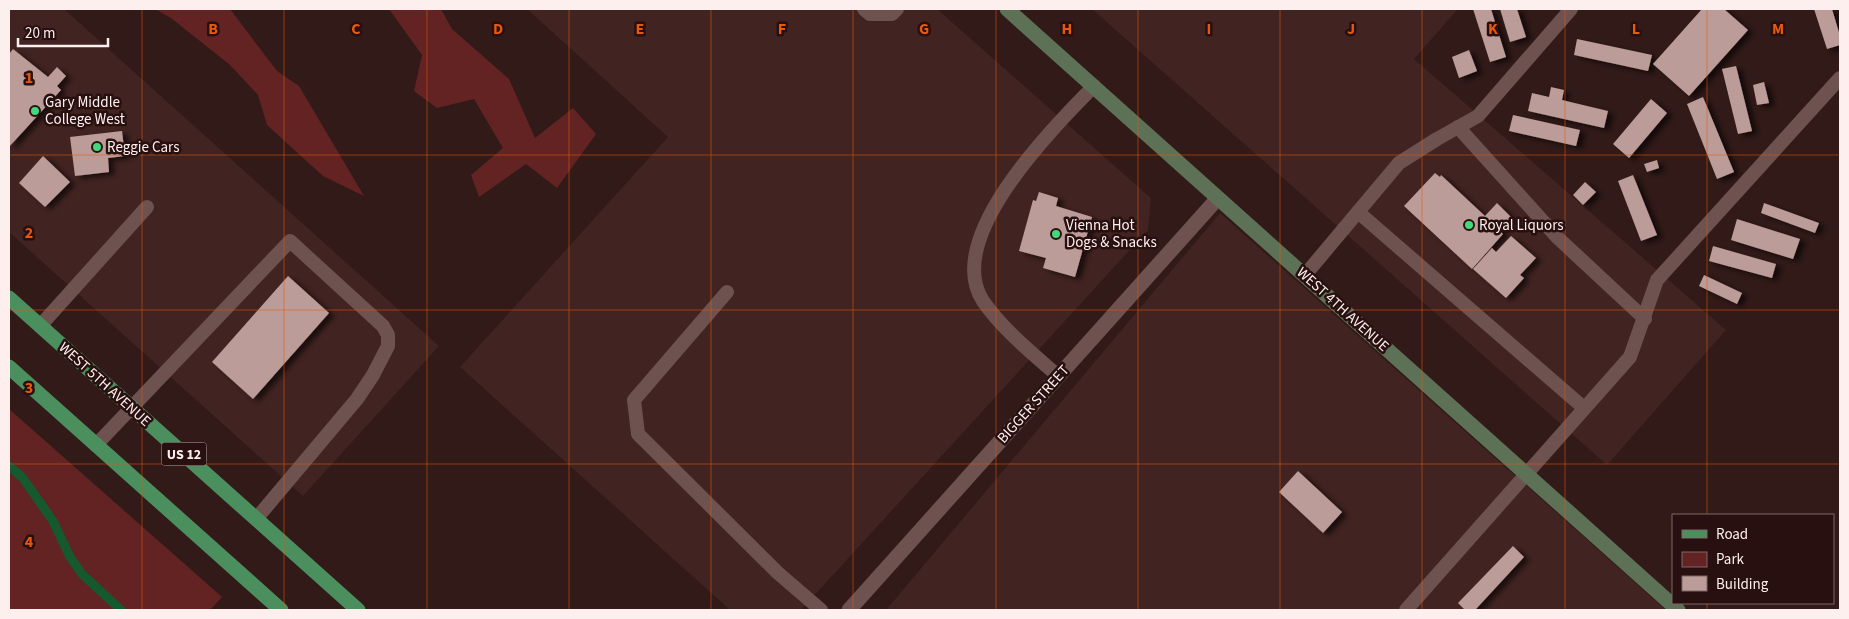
<svg xmlns="http://www.w3.org/2000/svg" width="1849" height="619" font-family="'Source Sans 3',sans-serif">
<style>
.built{fill:#412321}
.green{fill:#632323}
.lines{fill:none;stroke-linecap:round;stroke-linejoin:round}
.stream{stroke:#15592f;stroke-width:9}
.building{fill:#bb9c99;filter:url(#shadow)}
.lane{stroke:#6e5250;stroke-width:14}
.street{stroke:#6e5250;stroke-width:15}
.secondary{stroke:#5d7157;stroke-width:15}
.primary{stroke:#4c8f5e;stroke-width:15}
.grid{fill:none;stroke:#e8590c;stroke-width:1;stroke-opacity:0.55}
.poi-dot{fill:#44d77b;stroke:#27100f;stroke-width:2}
.labels{text-anchor:middle;stroke-width:5;stroke-linejoin:round;paint-order:stroke}
.shield{fill:#27100f;stroke:#bdacab;stroke-width:1}
.shield-label{font-size:14px;font-weight:bold;fill:#fdefee}
.poi-label{font-size:15px;fill:#fdefee;stroke:#27100f;text-anchor:start}
.street-label{font-size:15px;fill:#fdefee;stroke:#27100f}
.grid-label{font-size:16px;text-anchor:middle;font-weight:bold;fill:#e8590c;stroke:#27100f;stroke-width:5;stroke-linejoin:round;paint-order:stroke}
</style>
<defs>
<filter id="shadow"><feDropShadow dx="5.5" dy="3" stdDeviation="2.5" flood-color="#0009"/></filter>
</defs>
<rect width="100%" height="100%" fill="#311a18"/>
<g class="built">
<polygon points="9,9 64,9 439,346 303,496 9,232"/>
<polygon points="527,9 937,9 1151,198 1148,230 801,610 730,610 460,367 668,137"/>
<polygon points="1092,9 1458,9 1414,59 1726,330 1607,465"/>
<polygon points="1220,213 1666,610 886,610"/>
</g>
<g class="green">
<polygon points="155,9 230,9 277,71 299,86 364,196 323,176 267,125 258,95 230,65 171,18"/>
<polygon points="389,9 441,9 452,29 509,79 535,138 573,108 596,134 557,188 526,164 479,197 471,175 503,148 474,99 437,108 414,91 422,55"/>
<polygon points="9,409 222,597 210,610 9,610"/>
</g>
<g class="lines">
<polyline class="stream" points="9,466 22,477 53,521 70,557 82,574 121,610"/>
</g>
<g class="building">
<polygon points="1473,9 1491,9 1506,57 1490,62"/>
<polygon points="1500,9 1517,9 1526,37 1510,42"/>
<polygon points="1702,9 1724,9 1748,30 1689,96 1653,64"/>
<polygon points="1814,9 1832,9 1840,36 1840,45 1827,49"/>
<polygon points="1577,39 1652,55 1648,71 1574,55"/>
<polygon points="13,49 48,77 57,67 66,76 57,86 61,90 9,147 9,54"/>
<polygon points="1469,50 1477,71 1459,78 1452,57"/>
<polygon points="1736,66 1752,131 1738,134 1722,69"/>
<polygon points="1764,82 1769,103 1757,105 1753,85"/>
<polygon points="1551,87 1564,90 1562,100 1608,111 1604,128 1528,111 1532,93 1549,97"/>
<polygon points="1703,97 1734,172 1717,179 1687,104"/>
<polygon points="1651,99 1667,113 1629,158 1613,144"/>
<polygon points="1513,115 1580,130 1576,146 1509,131"/>
<polygon points="122,131 125,156 108,158 109,172 75,176 70,137"/>
<polygon points="43,156 70,182 45,207 19,183"/>
<polygon points="1657,160 1659,168 1647,172 1644,164"/>
<polygon points="1435,173 1440,177 1441,175 1485,216 1497,203 1512,218 1500,231 1503,234 1472,269 1404,206"/>
<polygon points="1633,175 1657,235 1641,241 1618,181"/>
<polygon points="1585,182 1596,192 1583,205 1573,195"/>
<polygon points="1039,192 1058,198 1056,206 1092,217 1075,277 1043,268 1046,258 1019,251 1033,200 1036,201"/>
<polygon points="1764,203 1819,223 1815,233 1761,213"/>
<polygon points="1737,219 1800,239 1793,259 1731,240"/>
<polygon points="1511,236 1536,258 1520,275 1524,278 1506,298 1473,269 1492,248 1496,252"/>
<polygon points="1713,246 1776,264 1772,278 1709,261"/>
<polygon points="1704,275 1742,293 1737,304 1699,286"/>
<polygon points="288,276 329,313 253,399 212,362"/>
<polygon points="1298,471 1342,512 1323,533 1279,492"/>
<polygon points="1513,546 1524,557 1476,609 1478,610 1465,610 1458,603"/>
</g>
<g class="lines">
<g class="lane">
<polyline points="864,9 870,14 892,14 897,9"/>
<polyline points="1458,127 1558,238 1645,319"/>
<polyline points="1358,212 1584,408"/>
<polyline points="1305,275 1399,163 1437,139 1478,116 1571,9"/>
<polyline points="727,292 634,400 638,434 778,573 821,610"/>
<polyline points="40,326 147,207"/>
<path d="M1058,376C1032,353 1003,330 983,301C942,238 1054,127 1094,86"/>
<polyline points="96,445 290,241 383,326 388,335 388,346 373,375 357,399 256,519"/>
<polyline points="1406,610 1630,357 1657,280 1840,78"/>
</g>
<polyline class="street" points="849,610 1218,198"/>
<polyline class="secondary" points="1007,9 1678,610"/>
<g class="primary">
<polyline points="9,298 358,610"/>
<polyline points="9,367 281,610"/>
</g>
</g>
<path class="grid" d="M142,9V610M284,9V610M427,9V610M569,9V610M711,9V610M853,9V610M996,9V610M1138,9V610M1280,9V610M1422,9V610M1565,9V610M1707,9V515M9,155H1840M9,310H1840M9,464H1840M1707,603V610"/>
<g class="poi-dot">
<circle cx="35" cy="111" r="5"/>
<circle cx="97" cy="147" r="5"/>
<circle cx="1469" cy="225" r="5"/>
<circle cx="1056" cy="234" r="5"/>
</g>
<g class="labels">
<rect class="shield" x="161.5" y="442.5" width="45" height="23" rx="4"/>
<g class="shield-label">
<text x="184" y="459">US 12</text>
</g>
<g class="poi-label">
<text x="45" y="107">Gary Middle<tspan x="45" dy="17">College West</tspan></text>
<text x="107" y="152">Reggie Cars</text>
<text x="1066" y="230">Vienna Hot<tspan x="1066" dy="17">Dogs &amp; Snacks</tspan></text>
<text x="1479" y="230">Royal Liquors</text>
</g>
<g class="street-label">
<text transform="translate(1343 309) rotate(42)" y="5">WEST 4TH AVENUE</text>
<text transform="translate(105 384) rotate(42)" y="5">WEST 5TH AVENUE</text>
<text transform="translate(1033 404) rotate(-48)" y="5">BIGGER STREET</text>
</g>
</g>
<g class="grid-label">
<text x="213" y="34">B</text>
<text x="356" y="34">C</text>
<text x="498" y="34">D</text>
<text x="640" y="34">E</text>
<text x="782" y="34">F</text>
<text x="924" y="34">G</text>
<text x="1067" y="34">H</text>
<text x="1209" y="34">I</text>
<text x="1351" y="34">J</text>
<text x="1493" y="34">K</text>
<text x="1636" y="34">L</text>
<text x="1778" y="34">M</text>
<text x="29" y="83">1</text>
<text x="29" y="238">2</text>
<text x="29" y="393">3</text>
<text x="29" y="547">4</text>
</g>
<rect width="1849" height="619" fill="none" stroke="#fdefee" stroke-width="20"/>
<rect x="1672" y="514" width="162" height="90" fill="#27100f" stroke="#7d6968"/>
<rect x="1682" y="530" width="25" height="8" fill="#4c8f5e" stroke="#7d6968"/>
<text x="1716" y="539" font-size="15" fill="#fdefee">Road</text>
<rect x="1682" y="552" width="25" height="15" fill="#632323" stroke="#7d6968"/>
<text x="1716" y="564" font-size="15" fill="#fdefee">Park</text>
<rect x="1682" y="576" width="25" height="15" fill="#bb9c99" stroke="#7d6968"/>
<text x="1716" y="589" font-size="15" fill="#fdefee">Building</text>
<path d="M18 38v8h90v-8" fill="none" stroke="#fdefee" stroke-width="2.5"/>
<text x="25" y="38" font-size="15" fill="#fdefee" stroke="#27100f" stroke-width="4" paint-order="stroke">20 m</text>
</svg>
